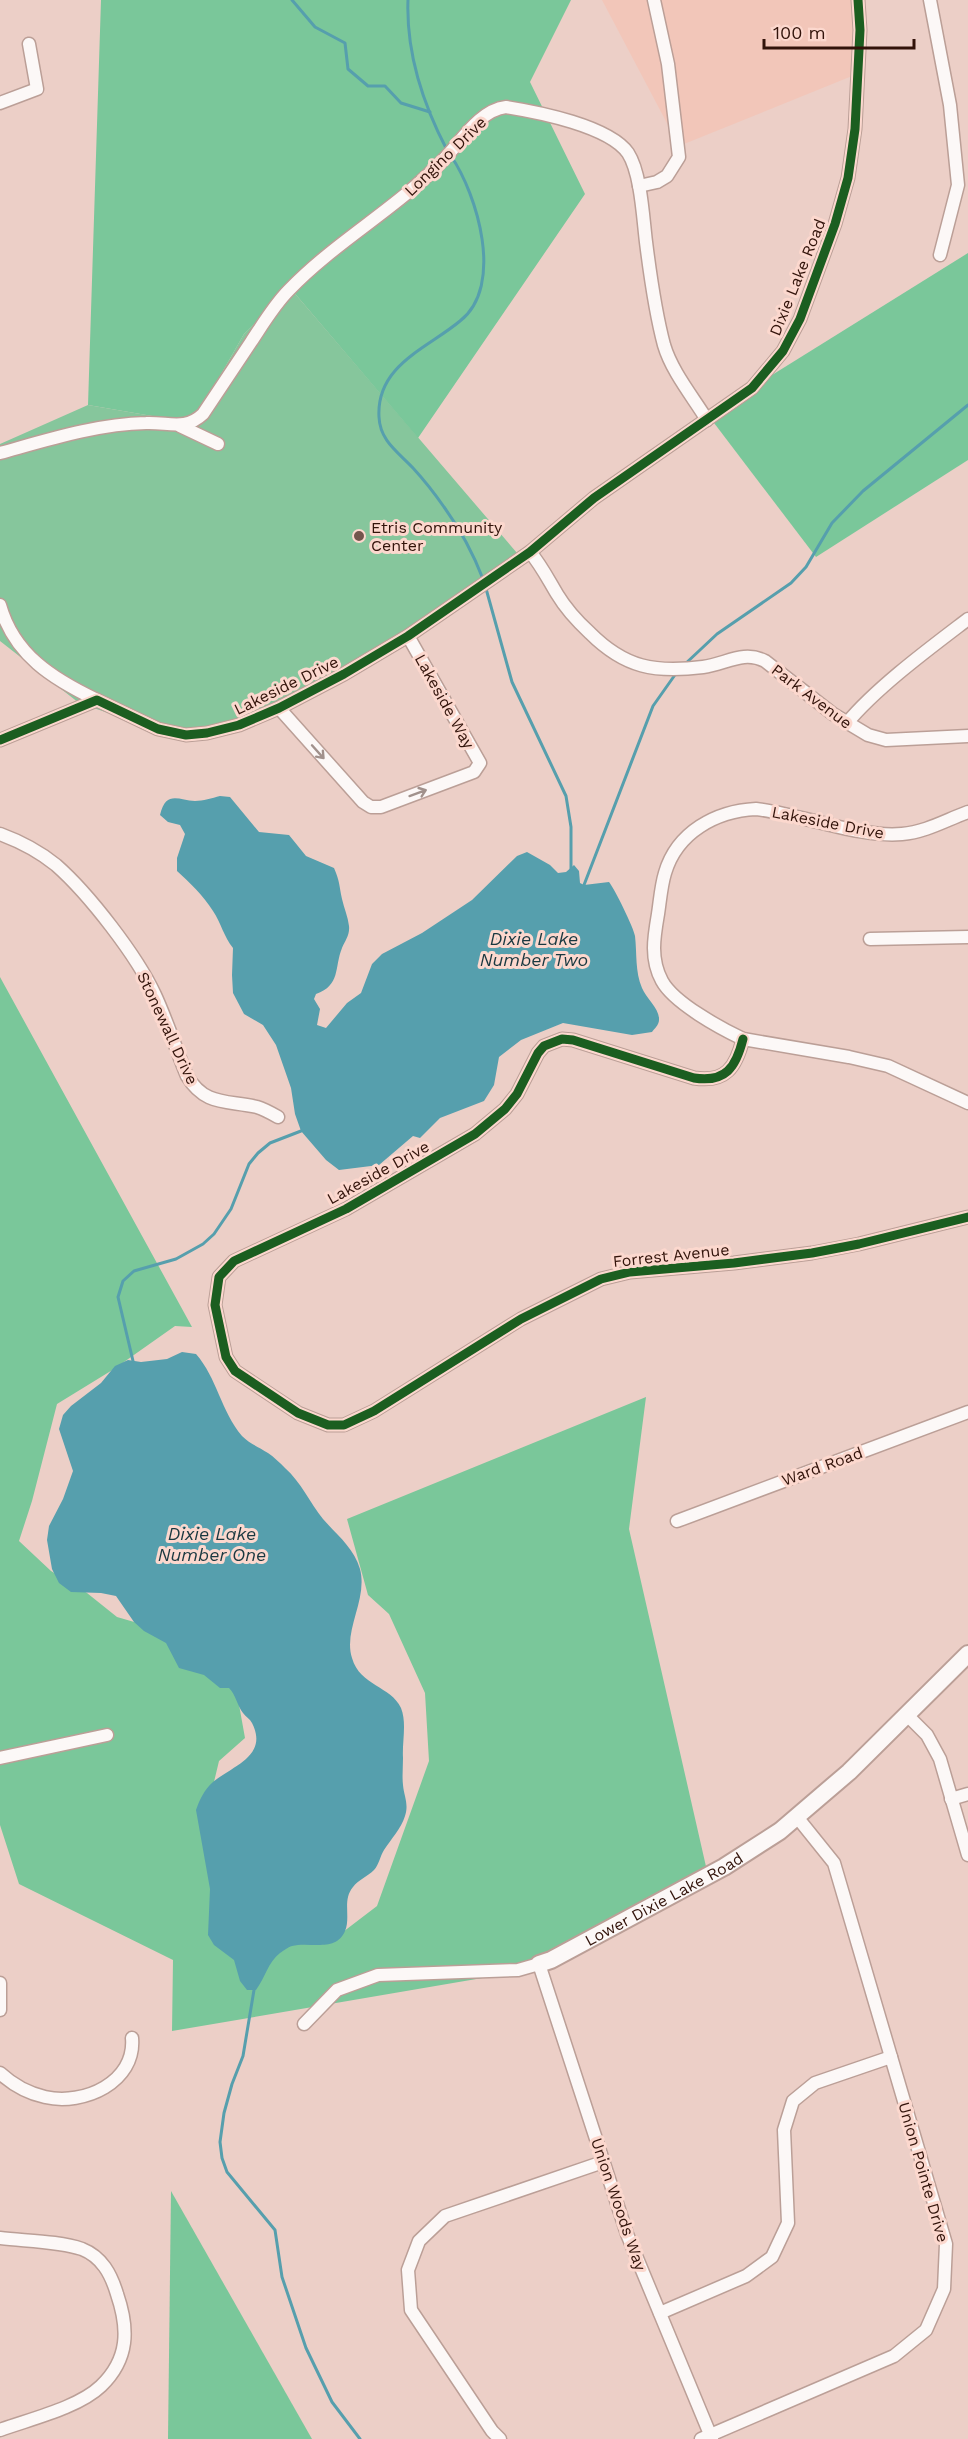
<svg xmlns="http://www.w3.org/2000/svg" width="968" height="2439" font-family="'Work Sans',sans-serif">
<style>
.built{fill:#f2c6b9}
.green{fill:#86c69c}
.forest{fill:#7ac79a}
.water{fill:#569fad}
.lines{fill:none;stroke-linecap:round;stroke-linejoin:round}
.stream{stroke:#569fad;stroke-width:3}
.street-casing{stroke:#bb9f97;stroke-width:15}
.secondary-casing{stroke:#bb9f97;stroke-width:20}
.street{stroke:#fcf8f7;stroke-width:12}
.secondary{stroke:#fcf8f7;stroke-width:16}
.cycleway-casing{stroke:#fcd8ce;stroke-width:13}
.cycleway{stroke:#1b5e20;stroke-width:9}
.oneway{stroke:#a1918c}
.poi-dot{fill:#73554c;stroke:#fcd8ce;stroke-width:2}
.labels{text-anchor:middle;stroke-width:6;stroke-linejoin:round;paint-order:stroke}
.street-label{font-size:16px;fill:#32130a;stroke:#fcd8ce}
.poi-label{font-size:16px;fill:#32130a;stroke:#fcd8ce;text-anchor:start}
.water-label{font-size:18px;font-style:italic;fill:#193840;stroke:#fcd8ce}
</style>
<rect width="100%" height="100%" fill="#eccfc7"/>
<polygon class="built" points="602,0 863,0 862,72 679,146"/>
<polygon class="green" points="291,289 523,560 409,630 338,684 273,715 167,733 79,703 0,641 0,444 88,405 193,423 244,334"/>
<g class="forest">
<polygon points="101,0 571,0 530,82 585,194 418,438 291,289 244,334 193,423 88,405"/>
<polygon points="968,253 968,460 816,557 708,415"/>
<polygon points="0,977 192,1327 175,1326 114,1369 57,1404 32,1501 19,1541 51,1571 87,1593 117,1617 148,1626 220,1670 238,1699 245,1738 219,1761 208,1807 339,1935 377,1906 429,1761 425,1693 389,1614 368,1595 347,1519 646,1397 629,1529 710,1884 529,1970 172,2031 173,1960 19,1884 0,1825"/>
<polygon points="171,2191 312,2439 168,2439"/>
</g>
<g class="water">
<path d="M220,796L230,797L259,832L289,835L306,856L334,868C340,882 339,885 342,899C344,908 348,917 349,926C350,935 345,941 342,948C334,968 341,985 316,994L314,999L320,1009L317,1025L326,1028L347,1003L361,993L372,964L382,954L422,933L472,900L517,856L527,852L550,865L558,873L566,872L574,865L579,871L580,883L584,885L609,882C614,888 634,928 635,936C637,953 635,972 642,988C646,998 660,1009 659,1020C659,1025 654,1029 652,1032L632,1035L563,1023L521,1040L499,1057L494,1085L484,1101L440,1118L420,1138L413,1136L379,1165L339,1170L326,1160L301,1131L295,1114L291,1088L276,1045L263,1025L244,1014L233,993L232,975L233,948C224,937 221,923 213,911C203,895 190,883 177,871V858L185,834L180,825L168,822L160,815C166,790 178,800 195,801C203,801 212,798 220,796Z"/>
<path d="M182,1352L196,1354C217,1378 221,1411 242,1436C250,1444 259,1447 268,1453C274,1457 280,1463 285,1468C301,1482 310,1503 323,1519C337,1535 354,1548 360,1569C368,1600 343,1630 352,1658C360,1686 391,1686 401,1708C407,1723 402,1742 403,1758C403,1767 402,1776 403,1785C404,1796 409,1804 405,1816C401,1829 391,1839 384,1850C380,1856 379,1865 374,1870C368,1876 358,1880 353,1887C342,1900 351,1917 345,1931C336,1953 309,1941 292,1946C288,1947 283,1951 280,1953C268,1962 265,1978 256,1990H247L240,1981L234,1960L214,1945L208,1935L210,1889L196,1810C200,1799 204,1790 213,1782C232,1766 269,1756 252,1723C250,1719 246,1717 243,1713C237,1705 236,1695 229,1688H220L204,1675L179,1668L166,1643L144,1631L134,1622L116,1596L101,1593L71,1592L59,1583L52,1569L47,1540L49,1526L63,1499L73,1471L59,1429L63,1415L71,1406L101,1383L115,1366L128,1360L141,1362L167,1359Z"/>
</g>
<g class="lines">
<g class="stream">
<polyline points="292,0 315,27 345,43 348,69 368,86 385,86 401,103 430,112"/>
<path d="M408,0C406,53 423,104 447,150"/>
<path d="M451,156C477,194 505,286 460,321C428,348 376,365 379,417C380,441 398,452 413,468C424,480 435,494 444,507C460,529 473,553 483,579"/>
<polyline points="485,585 512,682 566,796 571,827 571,869"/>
<polyline points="684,665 717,634 791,583 806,567 832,523 863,491 968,405"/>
<polyline points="584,885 653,706 677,672"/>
<polyline points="133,1361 118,1297 123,1281 134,1271 176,1259 203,1244 214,1234 231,1209 249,1164 258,1153 270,1143 301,1131"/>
<polyline points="254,1990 243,2056 232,2084 224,2113 220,2142 222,2158 227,2172 275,2230 282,2277 306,2348 332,2402 360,2439"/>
</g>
<g class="street-casing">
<g id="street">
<polyline points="930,0 950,105 958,185 940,255"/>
<polyline points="0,103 37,89 29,44"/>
<polyline points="639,186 657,182 667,176 679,157 668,64 654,0"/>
<polyline points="180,426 218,444"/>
<path d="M0,453C47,440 97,424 146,423C169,422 185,431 203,414C219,390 235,366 251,342C263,324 274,305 289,290C336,241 398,208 445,158C462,140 480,110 506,107C538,112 609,126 628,153C641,173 643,218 646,242C650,274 656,315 664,345C672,372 693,397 707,420"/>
<path d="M530,552C541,565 548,579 557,594C566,609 577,621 590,633C625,668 655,673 703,667C726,664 743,650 765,661L833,714L868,735L886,740L968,736"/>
<path d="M0,605C14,655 53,679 97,700"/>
<polyline points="279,708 363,802 371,807 381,807 474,772 480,763 408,636"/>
<path d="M847,723C877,687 930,648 968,619"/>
<polyline points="0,740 97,700 158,729 186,735 207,733 239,725 279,708 344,674 408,636 530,552 594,498 752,388 783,351 800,319 835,224 848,178 855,129 860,30 858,0"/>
<path d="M968,812C946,820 926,832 902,834C859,838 801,814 756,809C716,811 677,832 665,873C661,886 660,901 658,914C654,937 650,959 662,981C674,1003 720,1028 743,1039L849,1057L888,1066L968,1103"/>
<path d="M0,834C19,841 40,852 56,865C89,894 137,956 155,995C167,1021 176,1049 187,1076C205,1106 226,1100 257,1107C264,1109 271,1113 278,1117"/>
<polyline points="870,939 968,937"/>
<path d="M743,1039C736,1067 726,1083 694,1078L573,1040L562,1039L544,1046L538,1053L517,1094L505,1109L475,1134L346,1209L234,1261L219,1277L215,1305L226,1357L235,1371L298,1413L328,1425H344L374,1411L521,1319L601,1279L630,1272L734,1263L812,1253L859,1244L968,1217"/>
<polyline points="677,1521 968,1412"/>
<polyline points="906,1714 927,1735 940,1759 968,1855"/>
<polyline points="0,1758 107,1735"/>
<polyline points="951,1799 968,1794"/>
<polyline points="0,1983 0,2010"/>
<polyline points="304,2024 337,1990 378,1975 518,1970 539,1964 627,2234 712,2439"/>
<path d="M0,2073C13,2085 27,2093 45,2097C84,2106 136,2082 132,2038"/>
<path d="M0,2238C25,2241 59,2241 82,2249C102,2257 111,2274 117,2294C129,2329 129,2359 101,2386C78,2408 30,2419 0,2430"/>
<polyline points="660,2313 746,2276 772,2257 788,2223 784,2130 793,2101 815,2083 891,2057"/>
<polyline points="500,2439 492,2431 411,2310 408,2270 419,2241 445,2216 603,2162"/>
<polyline points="701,2439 894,2356 926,2330 944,2289 946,2244 834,1863 797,1817"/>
</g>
</g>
<g class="secondary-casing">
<g id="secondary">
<path id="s1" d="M539,1964L551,1960L724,1867L780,1831L849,1772L968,1654"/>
</g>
</g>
<use href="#street" class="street"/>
<use href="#secondary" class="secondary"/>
<g class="cycleway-casing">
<g id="cycleway">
<polyline points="0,740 97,700 158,729 186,735 207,733 239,725 279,708 344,674 408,636 530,552 594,498 752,388 783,351 800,319 835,224 848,178 855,129 860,30 858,0"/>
<path d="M743,1039C736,1067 726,1083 694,1078L573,1040L562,1039L544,1046L538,1053L517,1094L505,1109L475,1134L346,1209L234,1261L219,1277L215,1305L226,1357L235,1371L298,1413L328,1425H344L374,1411L521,1319L601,1279L630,1272L734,1263L812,1253L859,1244L968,1217"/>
</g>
</g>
<use href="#cycleway" class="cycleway"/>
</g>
<defs><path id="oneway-shaft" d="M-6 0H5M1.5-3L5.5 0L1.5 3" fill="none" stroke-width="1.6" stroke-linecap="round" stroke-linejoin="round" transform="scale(1.5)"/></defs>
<g class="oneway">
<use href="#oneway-shaft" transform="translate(318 752) rotate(48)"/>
<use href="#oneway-shaft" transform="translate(418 793) rotate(-20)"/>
</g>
<circle class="poi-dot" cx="359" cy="536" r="6"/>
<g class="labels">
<g class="street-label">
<text transform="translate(445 156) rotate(-44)" y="6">Longino Drive</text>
<text transform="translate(797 277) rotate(-68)" y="6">Dixie Lake Road</text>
<text transform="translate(286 685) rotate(-26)" y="6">Lakeside Drive</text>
<text transform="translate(812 696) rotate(37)" y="6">Park Avenue</text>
<text transform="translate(445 701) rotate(61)" y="6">Lakeside Way</text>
<text transform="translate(828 822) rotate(11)" y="6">Lakeside Drive</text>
<text transform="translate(168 1028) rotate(65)" y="6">Stonewall Drive</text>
<text transform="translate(378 1172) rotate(-29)" y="6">Lakeside Drive</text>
<text transform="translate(671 1255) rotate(-6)" y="6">Forrest Avenue</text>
<text transform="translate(822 1466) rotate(-20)" y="6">Ward Road</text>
<text dy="6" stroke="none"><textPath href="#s1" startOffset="141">Lower Dixie Lake Road</textPath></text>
<text transform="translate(924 2172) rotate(74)" y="6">Union Pointe Drive</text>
<text transform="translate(619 2204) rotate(71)" y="6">Union Woods Way</text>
</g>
<g class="poi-label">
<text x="371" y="533">Etris Community<tspan x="371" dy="18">Center</tspan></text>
</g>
<g class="water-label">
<text x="534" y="945">Dixie Lake<tspan x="534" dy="21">Number Two</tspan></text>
<text x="212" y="1540">Dixie Lake<tspan x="212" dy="21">Number One</tspan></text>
</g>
</g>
<path d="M764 39v9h150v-9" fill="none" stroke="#32130a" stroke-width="3"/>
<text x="773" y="39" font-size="18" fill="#32130a" stroke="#fcd8ce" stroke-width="4.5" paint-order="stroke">100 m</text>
</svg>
